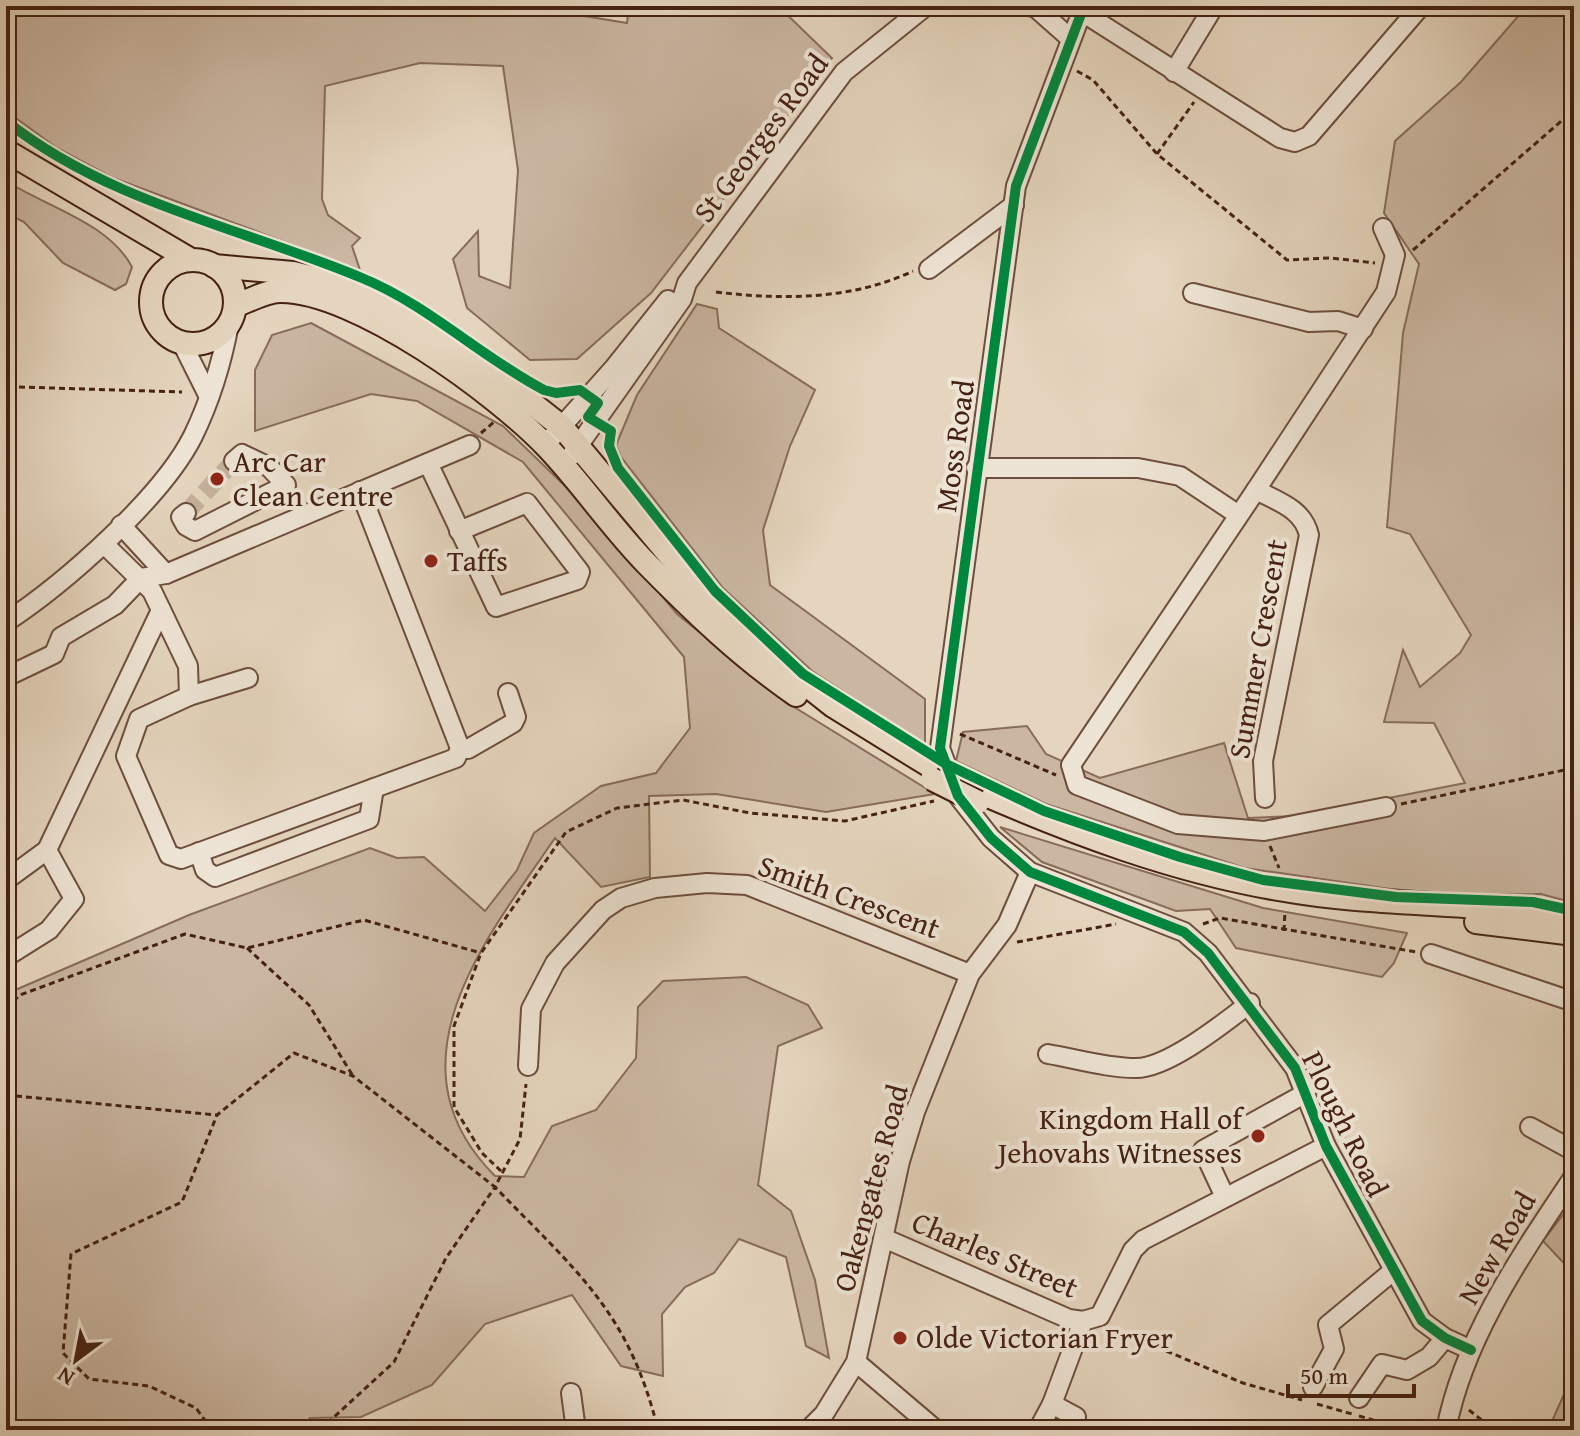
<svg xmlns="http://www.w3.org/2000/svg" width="1580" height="1436" font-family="'Gentium Book Plus',serif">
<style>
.green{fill:#cab6a1;stroke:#886c5a;stroke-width:2}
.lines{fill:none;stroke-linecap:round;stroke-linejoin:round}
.minor-tunnel{stroke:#c5b19c;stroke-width:18;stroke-dasharray:18 9;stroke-linecap:butt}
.minor-casing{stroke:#6d4e3d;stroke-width:22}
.major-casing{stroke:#452112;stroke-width:26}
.path{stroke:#452112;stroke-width:3;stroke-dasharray:6 4;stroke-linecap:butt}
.minor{stroke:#eee4d5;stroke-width:18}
.major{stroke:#e5d5be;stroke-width:22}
.major-bridge-casing{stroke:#452112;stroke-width:26;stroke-linecap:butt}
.major-bridge{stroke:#e5d5be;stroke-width:22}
.cycleway-casing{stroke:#eee4d5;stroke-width:15}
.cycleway{stroke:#00873e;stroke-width:10}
.poi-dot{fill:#8f2418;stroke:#eee4d5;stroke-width:3}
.labels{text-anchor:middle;stroke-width:8;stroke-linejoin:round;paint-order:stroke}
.street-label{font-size:30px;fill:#452112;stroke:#eee4d5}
.poi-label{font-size:30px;fill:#452112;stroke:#eee4d5;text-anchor:start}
</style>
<rect width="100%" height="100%" fill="#e5d5be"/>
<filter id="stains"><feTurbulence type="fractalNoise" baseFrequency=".0025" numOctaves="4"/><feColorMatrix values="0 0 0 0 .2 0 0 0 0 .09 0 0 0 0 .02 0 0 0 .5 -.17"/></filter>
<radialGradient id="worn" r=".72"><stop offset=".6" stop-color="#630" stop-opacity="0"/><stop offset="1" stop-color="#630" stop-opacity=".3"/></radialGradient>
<g class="green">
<polygon points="6,6 523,6 627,23 629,6 778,6 832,58 651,293 577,359 530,360 467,308 453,259 478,231 479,276 510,288 518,170 503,66 420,63 325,86 322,199 328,215 360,238 352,246 360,270 111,177 57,148 6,111"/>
<polygon points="1527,6 1574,6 1574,903 1541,894 1432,895 1245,868 1046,804 956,761 963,732 1027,726 1046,754 1100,778 1224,743 1248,818 1297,816 1465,783 1434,723 1384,722 1403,650 1420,687 1460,653 1471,635 1410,534 1387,527 1403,333 1419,264 1384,213 1395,141 1461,82"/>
<path d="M6,181C47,207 109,223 132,267L126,284L115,290L63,263L24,222L6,213Z"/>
<polygon points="697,304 717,309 719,328 815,390 790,446 763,530 770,585 925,699 925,745 812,671 723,588 621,457 616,445 637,395"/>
<path d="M311,323L503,426L595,515L677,614L786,702L935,794L826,812L716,794L649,796L650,877L601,887L555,838C486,939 383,1064 495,1176L524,1177L552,1126L596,1110L636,1058L638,1007L663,981L746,977L808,1005L822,1028L778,1046L758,1185L791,1211L815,1280L829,1358L806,1346L786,1257L739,1239L714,1273L685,1287L662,1314L663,1376L621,1366L572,1295L485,1324L432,1385L361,1417L310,1418L301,1430H6V994L189,915L370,848L397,858L424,857L485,911L517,870L534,833L601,786L656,773L690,728L684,657L523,462L417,401L371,394L255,431V370L272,335Z"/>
<polygon points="1000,827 1263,908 1407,933 1394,963 1382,977 1236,948 1210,909 1176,911 1042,862"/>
<polygon points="1574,1200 1574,1274 1543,1241"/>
<polygon points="1574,1372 1574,1430 1548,1430"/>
</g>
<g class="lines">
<polyline class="minor-tunnel" points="186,513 234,461"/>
<g class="minor-casing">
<g id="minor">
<polyline points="1029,6 1036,8 1071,39"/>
<polyline points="1084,6 1016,186 940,748 958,796 991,838 1030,872 1184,932 1208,953 1295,1068 1326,1146 1422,1321 1445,1338 1471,1350"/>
<polyline points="1082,12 1280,138 1295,142 1309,136 1421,6"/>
<polyline points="1174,72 1214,6"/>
<polyline points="929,269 1014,205"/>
<polyline points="1193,293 1309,322 1338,321 1363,329"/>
<polyline points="182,343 209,397"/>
<polyline points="545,445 613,369 668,300"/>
<polyline points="571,456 682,299 687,283 844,72 926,6"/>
<polyline points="428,463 496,607 577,580 580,572 527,503 459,531"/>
<polyline points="976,468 1138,468 1180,476 1237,514"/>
<polyline points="1256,490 1386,292 1395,255 1383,228"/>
<polyline points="186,513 181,517 186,526 195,531 286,485 269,467 242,454 234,461"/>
<polyline points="121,525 166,574"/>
<polyline points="104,544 152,591 188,666 189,696 139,719 126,756 169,855 181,859 456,758 460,748 360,491"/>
<path d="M6,622C64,584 162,498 193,436C210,401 222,362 229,324"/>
<polyline points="6,677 54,654 61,637 115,605 141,578 166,574 470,445"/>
<polyline points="189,696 248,678"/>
<polyline points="460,748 468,749 513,723 516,717 508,693"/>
<path d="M1265,798L1263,761L1309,535C1303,509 1279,502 1256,490L1071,765L1077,785L1178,824L1264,831L1386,807"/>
<polyline points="199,852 205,870 215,877 369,819 374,788"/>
<polyline points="6,880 47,850 161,610"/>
<polyline points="1431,954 1574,1002"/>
<polyline points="6,957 49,930 74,899 47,850"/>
<path d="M1048,1054C1077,1059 1107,1068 1136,1068C1168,1068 1224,1023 1250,1003"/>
<polyline points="528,1066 531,1009 555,963 603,910 621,898 655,888 707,883 747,885 970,974"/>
<polyline points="1530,1127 1574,1151"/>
<polyline points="1225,1197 1203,1150 1306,1093"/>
<polyline points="886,1239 1069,1319 1083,1321"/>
<polyline points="856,1362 936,1430"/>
<polyline points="1313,1387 1334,1349 1328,1325 1393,1271"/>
<polyline points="571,1393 576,1430"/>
<polyline points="1359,1398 1382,1364 1407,1370 1429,1357 1445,1338"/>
<polyline points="1052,1404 1076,1417 1071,1430"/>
<polyline points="808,1430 824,1414 856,1362 900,1161 915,1112 970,974 1007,925 1030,872"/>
<polyline points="1038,1430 1052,1404 1083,1321 1100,1316 1133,1250 1143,1240 1326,1146"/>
<path d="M1446,1430C1464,1337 1522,1254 1574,1176"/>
</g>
</g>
<g class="major-casing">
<g id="major">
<polyline points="6,151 191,260"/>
<circle cx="193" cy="302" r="42"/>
<polyline points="214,266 293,273 333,283 385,305 515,390 562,427 696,587 751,641 833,706 930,766"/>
<path d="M235,306C248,301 266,291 280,291C355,290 497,394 548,448C582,484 611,527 646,563C693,611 741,657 796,695"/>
<path d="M972,789C1072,833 1175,872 1284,890C1379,907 1479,900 1574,919"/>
<polyline points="1476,922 1574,934"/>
</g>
</g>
<g class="path">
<polyline points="1077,71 1093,80 1157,154 1287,260 1331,258 1375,263"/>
<polyline points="1157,154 1194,102"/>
<polyline points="1413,250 1574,110"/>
<path d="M716,292C783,300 852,300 913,271"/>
<polyline points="19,387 182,392"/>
<polyline points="481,433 494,422"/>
<polyline points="960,734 1056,775"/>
<polyline points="1401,804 1574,768"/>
<polyline points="1270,846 1279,868"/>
<polyline points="1203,924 1220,918 1416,952"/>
<polyline points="1284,931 1285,911"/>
<polyline points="1017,942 1116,924"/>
<polyline points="247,948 309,1005 353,1076"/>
<polyline points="6,1008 20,995 185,934 247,948 364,920 481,953"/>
<polyline points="6,1095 217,1115 294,1053 353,1076 495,1187 520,1139 526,1084"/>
<polyline points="501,1171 482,1153 454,1107 454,1026 481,953 566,832 617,808 683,800 750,813 845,821 934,801"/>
<polyline points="1111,1328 1243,1383 1302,1400"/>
<polyline points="1317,1404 1352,1414"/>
<polyline points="1469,1410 1494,1430"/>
<polyline points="1359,1416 1394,1426 1430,1429"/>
<polyline points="212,1430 196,1408 149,1386 89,1379 63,1353 71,1254 182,1202 217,1115"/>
<path d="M320,1430L394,1362L446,1258L495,1187C576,1271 629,1311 658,1430"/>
</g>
<use href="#minor" class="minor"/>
<use href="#major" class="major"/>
<g class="major-bridge-casing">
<polyline id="major-bridge" points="932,779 978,802"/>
</g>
<use href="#major-bridge" class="major-bridge"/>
<g class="cycleway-casing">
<g id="cycleway">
<polyline points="1084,6 1016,186 940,748 958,796 991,838 1030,872 1184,932 1208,953 1295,1068 1326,1146 1422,1321 1445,1338 1471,1350"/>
<path d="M6,121C109,203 243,228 362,278C428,305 481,357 544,390L556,393L580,390L598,403L588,417L611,431L609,446L618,468L715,591L803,674L946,764L1044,811L1180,857L1263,880L1396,897L1533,902L1574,911"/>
</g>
</g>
<use href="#cycleway" class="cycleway"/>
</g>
<g class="poi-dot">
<circle cx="217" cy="479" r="8"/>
<circle cx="431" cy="561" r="8"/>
<circle cx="1258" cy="1136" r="8"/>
<circle cx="900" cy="1338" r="8"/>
</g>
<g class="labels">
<g class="street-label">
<text transform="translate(761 138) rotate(-53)" y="10">St Georges Road</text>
<text transform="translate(955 446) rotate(-82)" y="10">Moss Road</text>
<text transform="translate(1258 649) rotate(-80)" y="10">Summer Crescent</text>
<text transform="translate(849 897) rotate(20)" y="10">Smith Crescent</text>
<text transform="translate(1345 1124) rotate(64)" y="10">Plough Road</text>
<text transform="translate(871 1188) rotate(-75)" y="10">Oakengates Road</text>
<text transform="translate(1497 1248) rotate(-60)" y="10">New Road</text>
<text transform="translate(995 1255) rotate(23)" y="10">Charles Street</text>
</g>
<g class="poi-label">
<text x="233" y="472">Arc Car<tspan x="233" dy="34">Clean Centre</tspan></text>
<text x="447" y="571">Taffs</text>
<text x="1242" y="1129" text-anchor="end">Kingdom Hall of<tspan x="1242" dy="34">Jehovahs Witnesses</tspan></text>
<text x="916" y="1348">Olde Victorian Fryer</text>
</g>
</g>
<rect width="1580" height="1436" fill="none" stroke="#e5d5be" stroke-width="32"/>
<rect x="8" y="8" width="1564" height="1420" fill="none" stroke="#452112" stroke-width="4"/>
<rect x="16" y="16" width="1548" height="1404" fill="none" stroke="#452112" stroke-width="2"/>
<g transform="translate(76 1360) rotate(212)" stroke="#eee4d5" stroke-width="6" paint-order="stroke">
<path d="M0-6L14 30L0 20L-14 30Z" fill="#452112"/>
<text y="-12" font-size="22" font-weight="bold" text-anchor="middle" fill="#452112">N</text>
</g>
<path d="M1288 1384v12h126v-12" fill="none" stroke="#452112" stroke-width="4"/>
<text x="1300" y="1384" font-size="24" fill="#452112" stroke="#eee4d5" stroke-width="6" paint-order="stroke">50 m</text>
<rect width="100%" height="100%" filter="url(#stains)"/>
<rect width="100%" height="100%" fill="url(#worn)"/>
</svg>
